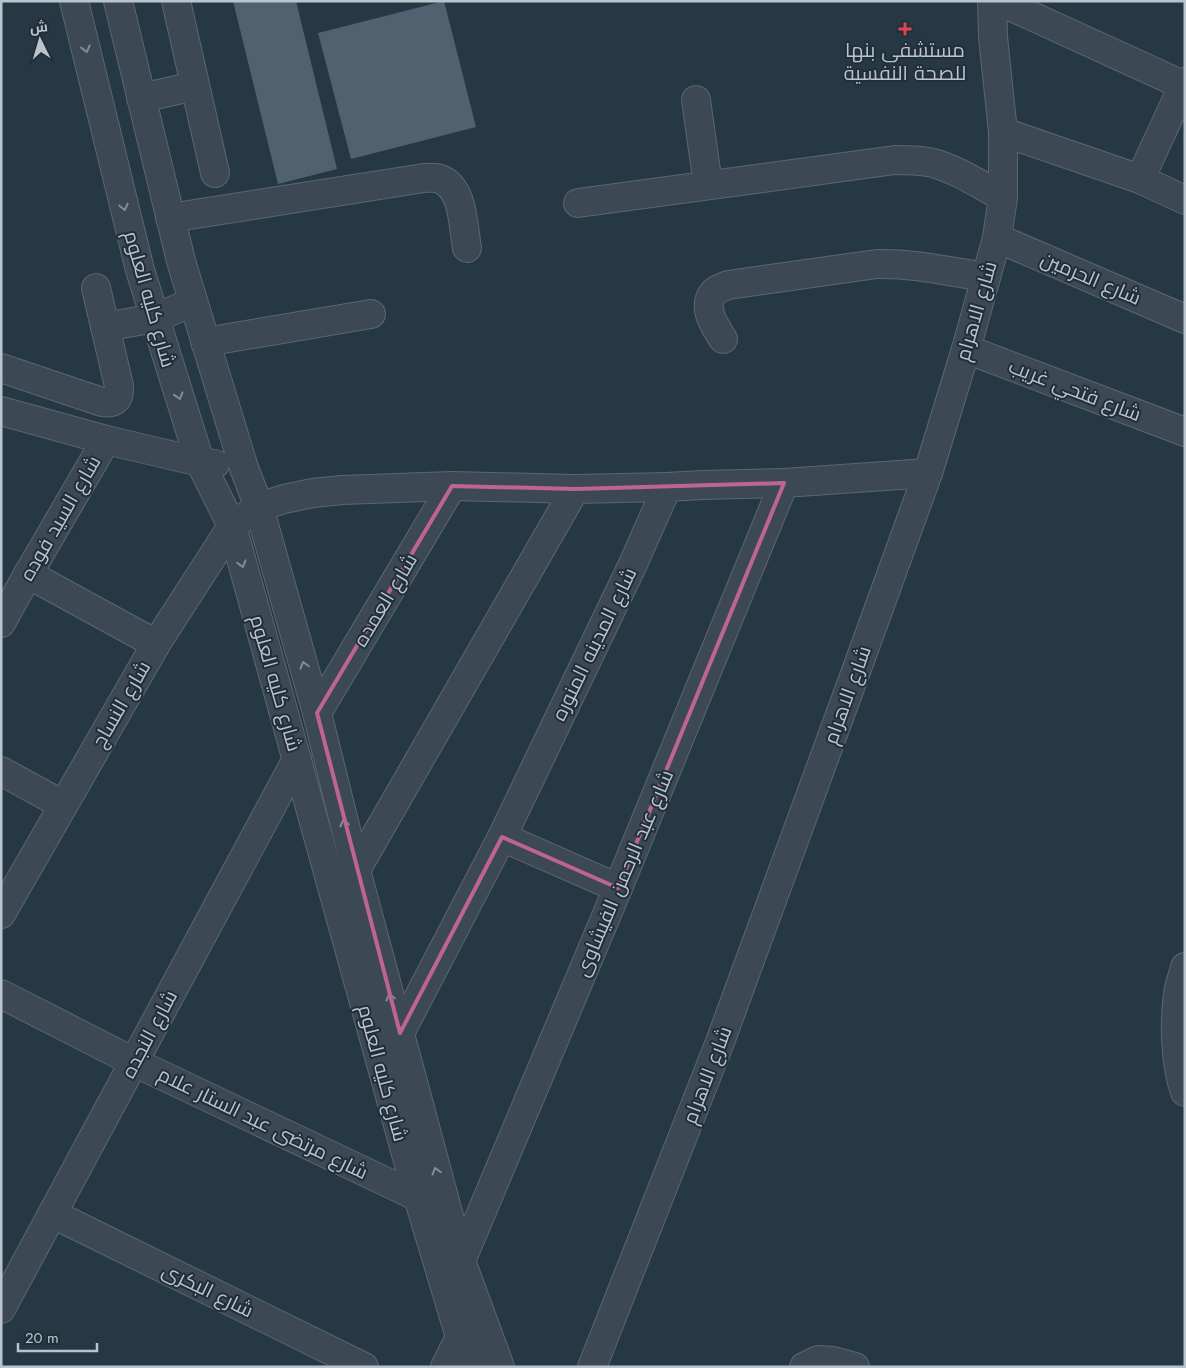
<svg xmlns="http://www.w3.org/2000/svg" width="1186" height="1368" font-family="Jost,Cairo,sans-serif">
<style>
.building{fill:#506270}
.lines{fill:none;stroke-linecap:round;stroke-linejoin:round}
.minor-casing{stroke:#5a6771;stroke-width:30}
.minor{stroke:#3c4954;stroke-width:28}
.oneway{stroke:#818d97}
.marked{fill:none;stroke:#be658e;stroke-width:4;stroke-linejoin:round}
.health-dot{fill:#e0444e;stroke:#202f3a;stroke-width:2}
.labels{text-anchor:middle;stroke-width:4;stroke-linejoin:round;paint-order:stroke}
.poi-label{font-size:20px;fill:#b9c4cd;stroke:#202f3a}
.street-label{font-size:20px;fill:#b9c4cd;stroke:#202f3a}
</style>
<rect width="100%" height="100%" fill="#273845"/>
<g class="building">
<polygon points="233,1 296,1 337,169 278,184"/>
<polygon points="444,1 476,127 351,159 318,33"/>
</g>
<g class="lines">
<g class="minor-casing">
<g id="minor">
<polyline points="74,1 140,270 200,462 232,526 418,1197 460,1337 472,1367"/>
<polyline points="118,1 181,261 244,468 259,507 317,713 356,870 461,1261 500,1367"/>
<polyline points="176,1 215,173"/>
<polyline points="999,1 1185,86"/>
<polyline points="141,98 195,86"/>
<polyline points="696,100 708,185"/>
<polyline points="1003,132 1140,179 1185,200"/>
<polyline points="1140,179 1185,82"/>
<path d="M578,203L895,160C907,160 921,160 933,163C958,170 980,185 1003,197"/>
<path d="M170,218L424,178C429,178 435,177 440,179C464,188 463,226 467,248"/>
<polyline points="997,238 1185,319"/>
<polyline points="105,327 155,318 193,302"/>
<path d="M723,339C715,326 701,307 714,292C717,289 724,287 728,285L877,264C914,263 950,272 986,277"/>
<polyline points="205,342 371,314"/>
<polyline points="966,349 1185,432"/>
<path d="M1,368L102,402C115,404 120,399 119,386L96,288"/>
<polyline points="1,411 106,440 200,462 215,464"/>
<polyline points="28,574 156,644"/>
<polyline points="1,623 28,574 106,440"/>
<polyline points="317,713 452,486"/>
<polyline points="1,771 63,805"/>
<polyline points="502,837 618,888"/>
<polyline points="356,870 575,489"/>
<polyline points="1,914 156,644 232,526 259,507 284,499 313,493 342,490 452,486 575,489 667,487"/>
<path d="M1185,967C1183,976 1179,985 1178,994C1174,1023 1175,1064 1185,1092"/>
<polyline points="1,994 134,1062 418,1197 430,1201"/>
<polyline points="400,1033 502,837 633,564 667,487 703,485 784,483 928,473"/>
<polyline points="53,1214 364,1367"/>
<polyline points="461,1261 618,888 784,483"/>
<polyline points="1,1309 297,759"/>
<polyline points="445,1367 460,1337 466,1328"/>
<polyline points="592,1367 600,1347 720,1042 855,674 928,473 966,349 997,238 1003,197 1003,132 993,37 992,1"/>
<polyline points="804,1367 818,1360 833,1361 855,1367"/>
</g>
</g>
<use href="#minor" class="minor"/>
</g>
<defs><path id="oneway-chevron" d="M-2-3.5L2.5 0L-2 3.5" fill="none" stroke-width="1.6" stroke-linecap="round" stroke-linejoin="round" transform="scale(1.25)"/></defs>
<g class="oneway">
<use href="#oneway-chevron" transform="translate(86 49) rotate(76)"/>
<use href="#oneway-chevron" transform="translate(124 207) rotate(77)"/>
<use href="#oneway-chevron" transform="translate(179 396) rotate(73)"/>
<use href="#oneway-chevron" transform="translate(242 564) rotate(74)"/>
<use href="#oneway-chevron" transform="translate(304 665) rotate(-106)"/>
<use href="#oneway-chevron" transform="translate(344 823) rotate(-104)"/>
<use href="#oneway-chevron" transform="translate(390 997) rotate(-105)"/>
<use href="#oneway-chevron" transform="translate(436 1171) rotate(-105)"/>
</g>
<path class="marked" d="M784,483L618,888L502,837L400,1033L317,713L452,486L575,489Z"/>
<path class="health-dot" d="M902.5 21.5h5v5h5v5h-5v5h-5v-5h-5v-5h5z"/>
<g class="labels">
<g class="poi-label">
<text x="905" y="57">مستشفى بنها<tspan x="905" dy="23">للصحة النفسية</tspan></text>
</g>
<g class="street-label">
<text transform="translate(1091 278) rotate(23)" y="7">شارع الحرمين</text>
<text transform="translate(150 299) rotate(74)" y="7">شارع كليه العلوم</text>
<text transform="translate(976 311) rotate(-74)" y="7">شارع الاهرام</text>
<text transform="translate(1075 390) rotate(21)" y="7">شارع فتحي غريب</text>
<text transform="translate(60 518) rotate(-60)" y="7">شارع السيد فوده</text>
<text transform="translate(385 600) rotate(-59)" y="7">شارع العمده</text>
<text transform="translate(594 644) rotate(-64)" y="7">شارع المدينه المنوره</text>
<text transform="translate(276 683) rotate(74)" y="7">شارع كليه العلوم</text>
<text transform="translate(847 695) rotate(-70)" y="7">شارع الاهرام</text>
<text transform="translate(121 704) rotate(-60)" y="7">شارع النساج</text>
<text transform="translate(624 873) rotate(-67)" y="7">شارع عبد الرحمن الفيشاوى</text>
<text transform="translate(149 1034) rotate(-62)" y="7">شارع النجده</text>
<text transform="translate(383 1073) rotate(75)" y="7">شارع كليه العلوم</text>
<text transform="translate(707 1075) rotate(-69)" y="7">شارع الاهرام</text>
<text transform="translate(263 1123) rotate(26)" y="7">شارع مرتضى عبد الستار علام</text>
<text transform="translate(208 1290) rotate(26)" y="7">شارع البكرى</text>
</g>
</g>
<rect width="1186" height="1368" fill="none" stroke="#b9c4cd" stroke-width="5"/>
<g transform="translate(40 40) rotate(355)" stroke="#202f3a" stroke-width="4" paint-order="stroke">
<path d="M0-4L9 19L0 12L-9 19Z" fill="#b9c4cd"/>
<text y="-8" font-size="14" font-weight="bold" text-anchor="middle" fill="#b9c4cd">ش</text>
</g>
<path d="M18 1343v8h79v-8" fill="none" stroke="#b9c4cd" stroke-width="2.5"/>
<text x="25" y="1343" font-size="15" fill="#b9c4cd" stroke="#202f3a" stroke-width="4" paint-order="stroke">20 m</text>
</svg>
